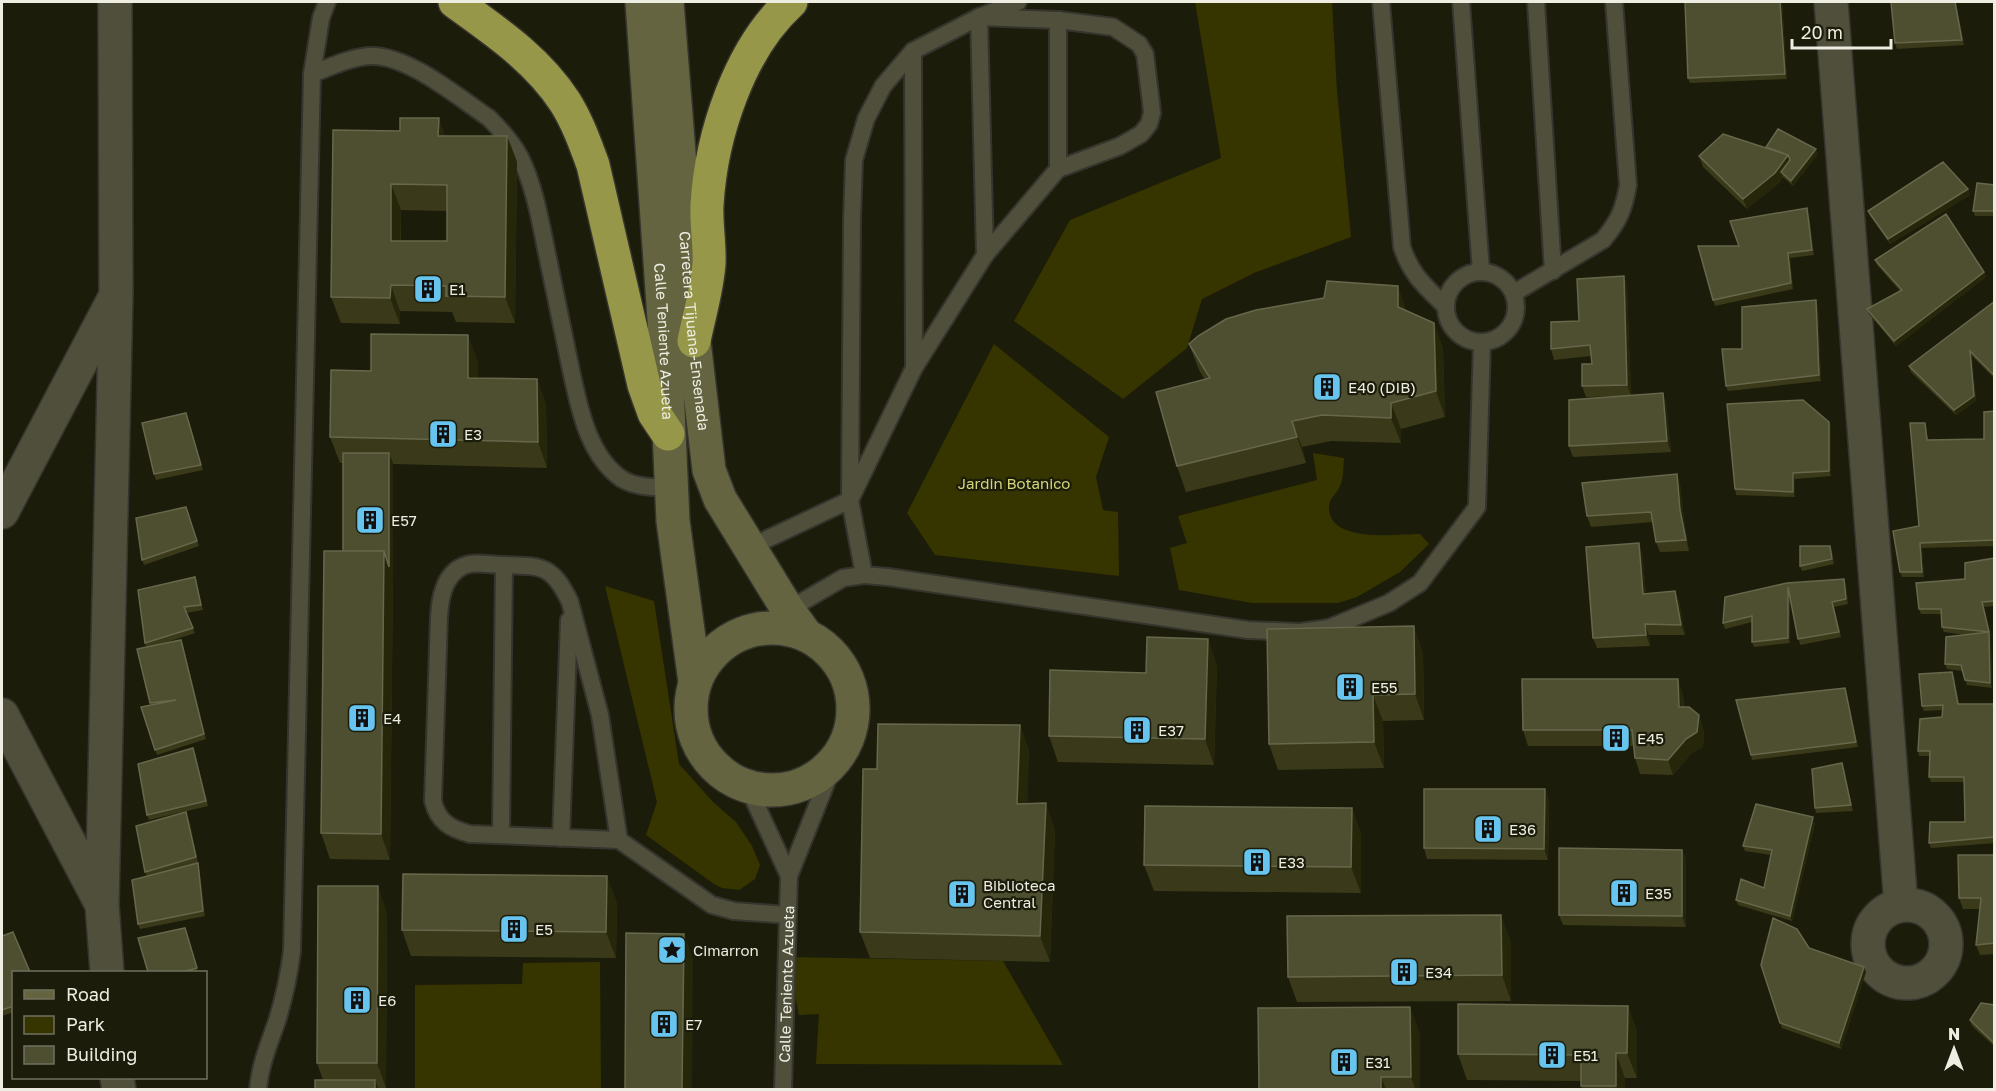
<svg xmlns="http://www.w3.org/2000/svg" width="1996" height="1091" font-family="'Golos Text',sans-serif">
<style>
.green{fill:#363500}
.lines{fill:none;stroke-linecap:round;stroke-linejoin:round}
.lane-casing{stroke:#35342d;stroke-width:20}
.street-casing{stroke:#35342d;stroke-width:36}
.secondary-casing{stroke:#35342d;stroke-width:36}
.highway-casing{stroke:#35342d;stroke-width:36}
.lane{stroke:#4f4f3c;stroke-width:16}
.street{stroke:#4f4f3c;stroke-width:33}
.secondary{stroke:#646540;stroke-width:33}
.highway{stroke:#969748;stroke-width:33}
.wall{fill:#3a3a1a;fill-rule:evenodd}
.shaded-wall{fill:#26260b}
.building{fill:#4e4e30;stroke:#67674c;stroke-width:1.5;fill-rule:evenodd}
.labels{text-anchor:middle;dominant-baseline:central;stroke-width:4.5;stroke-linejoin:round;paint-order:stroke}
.poi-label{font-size:15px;fill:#edede2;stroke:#1c1c0a;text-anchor:start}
.street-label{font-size:15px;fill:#edede2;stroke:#1c1c0a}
.park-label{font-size:15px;fill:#d4d579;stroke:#1c1c0a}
</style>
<rect width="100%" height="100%" fill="#1c1c0a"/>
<path class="green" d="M1195 2H1332L1337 91 1351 237 1254 273 1202 299 1187 348 1123 399 1014 321 1070 220 1221 158Z
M994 344 1109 437 1096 477 1103 510 1118 512 1119 576 935 555 907 513Z
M1313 453 1344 458C1343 467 1344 478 1340 486 1337 494 1330 497 1329 506 1327 544 1396 534 1420 534L1429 544 1400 572 1357 597 1338 603H1252L1179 590 1170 548 1187 543 1178 516 1317 480Z
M605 586 654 601 679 764 713 802 736 822 752 846 760 865 755 879 739 890 722 888 714 884 646 835 657 802Z
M787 957 1003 961 1063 1065 816 1064 819 1014 799 1015Z
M600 962 601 1089H415V985L522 984 523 963Z"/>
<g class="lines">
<g class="lane-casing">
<g id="lane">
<path d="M1381 2 1402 247C1411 275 1426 287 1446 307"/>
<path d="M1461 2 1481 271"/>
<path d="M1536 2 1553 271"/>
<path d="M1058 20V169"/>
<path d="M913 51 914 368"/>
<path d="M312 74C330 67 351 57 370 56 407 54 459 98 489 118 501 130 512 142 520 157 534 185 540 219 546 249 554 289 563 330 571 370 579 407 588 456 622 479 637 488 655 487 671 488"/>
<path d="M985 255 979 17 1018 2"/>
<circle cx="1481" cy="307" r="35"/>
<path d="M1514 293 1603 240C1619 221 1624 209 1628 185L1614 2"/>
<path d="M748 548 850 500 914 368 985 255 1058 169 1120 146 1141 134 1149 124 1152 113 1151 103 1145 54 1139 44 1113 27 1058 20 979 17 913 51 883 86 866 119 854 160 852 220 850 500 864 575 888 577 1248 630 1300 632 1329 628 1389 603 1420 583 1477 507 1482 342"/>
<path d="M788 610 843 578 864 575"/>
<path d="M748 787 789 876"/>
<path d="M501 835 504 565"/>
<path d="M561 838 569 620"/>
<path d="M619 840 600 715 570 602C552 564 541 566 503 565 493 565 479 562 470 564 445 569 440 596 439 617L433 801C438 822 451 829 470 834L619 840 712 905 734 911 788 915"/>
<path d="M258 1090C260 1065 269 1044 277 1021 284 998 289 975 292 951L312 74 321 18 327 2"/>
<path id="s1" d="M783 1090 789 876 835 761"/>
</g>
</g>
<g class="street-casing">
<path id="street" d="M1831 2 1901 905
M2 512 113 301
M2 715 101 903
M1868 944a39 39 0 1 1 78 0a39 39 0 1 1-78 0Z
M107 972 102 905 116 295 115 2
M117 1078 119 1090"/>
</g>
<g class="secondary-casing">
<g id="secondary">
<path id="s2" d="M642 2 664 319 673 521 695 682"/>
<path id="s3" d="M667 2 694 341 709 470 720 499 788 610 806 635"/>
<circle cx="772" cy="709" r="81"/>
</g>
</g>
<g class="highway-casing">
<path id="highway" d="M455 2C495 31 537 59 565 102 577 121 585 143 593 165L644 385 654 413 668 434
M694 341C699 316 707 290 709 264 710 245 706 224 707 205 711 136 739 49 791 2"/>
</g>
<use href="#lane" class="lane"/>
<use href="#street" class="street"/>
<use href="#secondary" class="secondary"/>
<use href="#highway" class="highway"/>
</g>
<path class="wall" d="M1782 2 1787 79 1690 83 1688 78Z
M1956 2 1964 45 1897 49 1895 43Z
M333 130 445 136H507L517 162 515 323 456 322 452 312 400 311V324L341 323 331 297ZM401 210 447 211V241H401Z
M1766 147 1818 154 1793 186 1783 177 1779 183 1747 209 1703 167 1699 156Z
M1995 185V216H1975L1973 211Z
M1968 189 1970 195 1890 244 1870 216 1868 211Z
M1809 214 1814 255 1790 258 1793 289 1715 306 1713 300 1739 246Z
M1875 260 1984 272 1986 277 1896 346 1869 314 1867 309 1900 291 1877 265Z
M1624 276 1627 287 1631 395 1663 393 1666 403 1671 452 1573 457 1569 446 1629 396 1586 397 1582 386 1592 364 1591 356 1554 360 1551 349Z
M1995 301V379L1972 356 1976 401 1956 415 1911 372 1909 366Z
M1818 306 1821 381 1728 391 1726 386 1742 349Z
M1407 311 1434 323 1443 349 1445 417 1401 429V443L1331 441 1307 446 1302 447 1306 463 1186 492 1177 466 1205 380 1199 370 1189 344Z
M478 361 477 378 537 379 546 405 547 468 393 464V577L390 860 330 859 321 833 343 551V463H340L330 437 371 371Z
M1995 411V546L1922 548 1924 577H1902L1900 572 1919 526 1925 423 1928 440 1984 439Z
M186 413 203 470 156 480 154 474Z
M1829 422 1831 427V476L1795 479V497L1736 495 1735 489Z
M1680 484 1684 520 1689 551 1660 552 1656 542 1653 522 1591 527 1587 516Z
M186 507 199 546 144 565 142 560Z
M1832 551 1834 564 1802 571 1800 566Z
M1642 553 1646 594 1679 601 1685 635H1649L1650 646 1597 648 1593 638Z
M1995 558V606L1984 607 1991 637 1992 688 1967 685 1962 671 1947 669 1945 664 1966 635 1944 632 1942 627 1941 614H1921L1919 609Z
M195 577 203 610 186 613 195 633 158 645H183L206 739 157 755 141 707 150 705 137 649 146 647 145 643Z
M1846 584 1848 604 1834 607 1841 637 1800 645 1790 596V643L1754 647 1752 642V622L1725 629 1723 623 1725 597Z
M1423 652 1424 720 1383 721 1384 768 1278 770 1269 744Z
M1217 665 1214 765 1058 762 1049 736Z
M1952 672 1954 678 1959 704H1995V843L1931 848 1929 843 1965 822 1964 782H1931L1929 777 1930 756H1919L1918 751 1942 717 1943 710 1924 711 1922 706Z
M1845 688 1858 747 1752 760 1751 755Z
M1683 694 1684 707 1704 730 1703 747 1691 754 1673 775 1640 774 1635 758 1634 746H1528L1523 730Z
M1020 725 1029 751 1027 804 1055 829 1050 962 870 958 860 932 877 769Z
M195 753 208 806 149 820 147 815Z
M1842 763 1853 811 1816 813 1815 808Z
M1549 800 1548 860 1427 859 1424 848Z
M1352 808 1361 834V893L1154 891 1144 865Z
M190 823 199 868 205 916 140 929 138 924 147 876 145 872Z
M1815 823 1792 921 1738 905 1736 900 1764 888 1771 855 1745 851 1743 846Z
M1682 850 1686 860V927L1563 925 1559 915Z
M1995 855V954L1980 955 1976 945 1980 909H1963L1959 898Z
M617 902 616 958 411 956 402 930Z
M387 912 386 1088H379V1089L323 1080 317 1063Z
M187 933 198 972H148Z
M2 936 14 972V1012L2 1016Z
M1511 941V1001L1297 1002 1288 977Z
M1761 965 1866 972 1841 1049 1782 1028Z
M1995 1005V1047L1972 1026 1970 1020Z
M1628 1006 1637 1032V1078H1625V1089H1582L1581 1081 1467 1080 1458 1054Z
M1420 1033V1089H1259Z"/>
<path class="shaded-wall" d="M1780 2H1782L1787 79 1785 74Z
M1955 2H1956L1964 45 1962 40Z
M439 118 448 144 438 136Z
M507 136 517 162 515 323 505 297Z
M1816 149 1818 154 1793 186 1791 181Z
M1788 155 1792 165 1781 172 1783 177 1779 183 1747 209 1743 199Z
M391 184 401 210 400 266 391 241Z
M1968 189 1970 195 1890 244 1888 239Z
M1807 208 1809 214 1814 255 1812 250Z
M1788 253 1790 258 1793 289 1791 283Z
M1984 272 1986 277 1896 346 1894 341Z
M1624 276 1627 287 1631 395 1627 385Z
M391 285 400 311V324L390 298Z
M1398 286 1407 312 1398 307Z
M1816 300 1818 306 1821 381 1819 375Z
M1434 323 1443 349 1445 417 1436 391Z
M468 335 478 361 477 404 468 378Z
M1970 351 1972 356 1976 401 1956 415 1954 410Z
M537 379 546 405 547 468 538 442Z
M1663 393 1666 403 1671 452 1667 441Z
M1391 403 1401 429V443L1391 418Z
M1292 421 1302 447 1306 463 1297 437Z
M1829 422 1831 427V476L1829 471Z
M389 453 393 463V577L390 860 381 834 384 551Z
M1793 473 1795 479V497L1793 492Z
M1677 474 1680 484 1684 520 1689 551 1686 540 1680 510Z
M1639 543 1642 553 1647 604 1643 594Z
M1920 543 1922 548 1924 577 1922 572Z
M1830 546 1832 551 1834 564 1832 559Z
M1844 579 1846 584 1848 604 1846 599Z
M1788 587 1789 592 1790 643 1788 638Z
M1675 591 1679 601 1685 635 1681 625Z
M1982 602 1991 637 1992 688 1990 683Z
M1645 624 1649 635 1650 646 1646 635Z
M1414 626 1423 652 1424 720 1415 694Z
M1208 639 1217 665 1214 765 1205 739Z
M181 640 183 645 206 739 204 734Z
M1952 672 1954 678 1960 710 1958 704Z
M1678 679 1683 694 1684 722 1679 707Z
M1845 688 1847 694 1858 747 1856 742Z
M1373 695 1383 721 1384 768 1374 742Z
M1699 715 1704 730 1703 747 1691 754 1673 775 1668 760Z
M1020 725 1029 751 1027 830 1017 804Z
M1842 763 1844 769 1853 811 1851 805Z
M1545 789 1549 800 1548 860 1544 849Z
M1046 803 1055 829 1050 962 1040 936Z
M1352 808 1361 834V893L1351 867Z
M186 812 190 823 199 868 205 916 203 911 198 863Z
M1813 817 1815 823 1792 921 1790 916Z
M1682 850 1686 860V927L1682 916Z
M607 876 617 902 616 958 606 932Z
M378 886 387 912 386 1088 377 1063Z
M1501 915 1511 941V1001L1502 975Z
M684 934 693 959 692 1089H682Z
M1864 967 1866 972 1841 1049 1839 1043Z
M1628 1006 1637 1032V1078L1627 1053Z
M1410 1007 1420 1033V1089H1415L1411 1077Z
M1616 1053 1625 1078V1089H1617L1616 1086Z
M1381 1077 1386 1089H1381Z
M375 1080 379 1089H375Z"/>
<path class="building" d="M1685 2H1780L1785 74 1688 78Z
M1891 2H1955L1962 40 1895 43Z
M400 118H439L438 136H507L505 297 446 296V286L391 285 390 298 331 297 333 130 400 131ZM391 184 447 185V241H391Z
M1778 129 1816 149 1791 181 1781 172 1790 160 1788 155 1766 147Z
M1723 134 1788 155 1775 173 1743 199 1699 156Z
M1943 162 1968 189 1888 239 1868 211Z
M1977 183 1995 185V211H1973Z
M1807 208 1812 250 1788 253 1791 283 1713 300 1698 246H1739L1730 221Z
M1946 214 1984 272 1894 341 1867 309 1902 290 1875 260Z
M1624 276 1627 385 1582 386V364H1592L1590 345 1551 349V322L1579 321 1577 279Z
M1327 281 1398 286V307L1434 323 1436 391 1391 403V418L1322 415 1298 420 1292 421 1297 437 1177 466 1156 392 1210 378 1189 344 1198 336 1226 319 1256 310 1324 298Z
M1816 300 1819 375 1726 386 1722 349H1742V307Z
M1995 301V373L1993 374 1970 351 1974 396 1954 410 1909 366Z
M371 334 468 335V378L537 379 538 442 330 437 331 370 371 371Z
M1663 393 1667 441 1569 446V400Z
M1803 400 1829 422V471L1793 473V492L1735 489 1727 404Z
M1995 411V540L1920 543 1922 572H1900L1893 531 1919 526 1910 423H1925L1927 440 1984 439V412Z
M186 413 201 465 154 474 142 423Z
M343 453H389V567L384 551H343Z
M1677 474 1680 510 1686 540 1656 542 1651 512 1587 516 1582 483Z
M186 507 197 541 142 560 136 518Z
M1639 543 1643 594 1675 591 1681 625 1645 624 1646 635 1593 638 1586 547Z
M1800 546H1830L1832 559 1800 566Z
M324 551H384L381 834 321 833Z
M1995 558V601L1982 602 1989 632 1942 627 1941 609H1919L1916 583 1965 579V563Z
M195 577 201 605 184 607 193 628 145 643 138 590Z
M1844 579 1846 599 1832 602 1839 632 1798 639 1788 587V638L1752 642V616L1723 623 1725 597 1787 583Z
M1414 626 1415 694 1373 695 1374 742 1269 744 1267 629Z
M1989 632 1990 683 1965 680 1961 665 1945 664 1946 637Z
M1147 637 1208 639 1205 739 1049 736 1050 670 1146 673Z
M181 640 204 734 155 750 141 707 176 700 150 703 137 649Z
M1952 672 1958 704H1995V837L1929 843 1930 822H1965L1964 777H1929L1930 751H1918L1920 719 1942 717 1943 705 1922 706 1919 674Z
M1522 679H1678L1679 707H1689L1699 715 1697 732 1686 739 1668 760 1635 758 1632 730H1523Z
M1845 688 1856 742 1751 755 1736 700Z
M878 724 1020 725 1017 804 1046 803 1040 936 860 932 863 769H877Z
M193 748 206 801 147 815 138 764Z
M1842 763 1851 805 1815 808 1812 769Z
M1424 789H1545L1544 849 1424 848Z
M1756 804 1813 817 1790 916 1736 900 1741 879 1764 888 1772 850 1743 846Z
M1145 806 1352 808 1351 867 1144 865Z
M186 812 196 857 145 872 136 826Z
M1559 848 1682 850V916L1559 915Z
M1958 855H1995V943L1976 945 1981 898H1959Z
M198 863 203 911 138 924 132 880Z
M403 874 607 876 606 932 402 930Z
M318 886H378L377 1063H317Z
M1501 915 1502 975 1288 977 1287 916Z
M1773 918 1797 929 1809 948 1864 967 1839 1043 1780 1023 1761 965Z
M185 928 197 968 186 971 187 972H148L138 938Z
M13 932 30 972H14V1006L2 1010V936Z
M626 933 684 934 682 1089H625Z
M1981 1003 1995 1005V1044L1970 1020Z
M1458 1004 1628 1006 1627 1053H1616V1086H1581V1055L1458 1054Z
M1410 1007 1411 1077H1381V1089H1259L1258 1008Z
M315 1080H375V1089H315Z"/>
<defs>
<g id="building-square" transform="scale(1.5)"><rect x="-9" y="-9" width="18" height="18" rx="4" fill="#67c4ef" stroke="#1c1c0a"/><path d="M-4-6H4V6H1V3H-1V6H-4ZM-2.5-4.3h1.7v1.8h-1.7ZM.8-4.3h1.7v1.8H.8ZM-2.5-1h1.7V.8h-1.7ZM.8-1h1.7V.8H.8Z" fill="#111"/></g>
<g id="sight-square" transform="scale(1.5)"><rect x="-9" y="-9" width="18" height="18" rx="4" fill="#67c4ef" stroke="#1c1c0a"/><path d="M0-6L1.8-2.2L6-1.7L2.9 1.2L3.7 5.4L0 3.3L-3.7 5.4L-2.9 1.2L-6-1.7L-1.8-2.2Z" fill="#111"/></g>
</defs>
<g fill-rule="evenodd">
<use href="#building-square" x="428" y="289"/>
<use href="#building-square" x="1327" y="387"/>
<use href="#building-square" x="443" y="434"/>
<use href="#building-square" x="370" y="520"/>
<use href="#building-square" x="1350" y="687"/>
<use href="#building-square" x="362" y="718"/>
<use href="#building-square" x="1137" y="730"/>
<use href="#building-square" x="1616" y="738"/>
<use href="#building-square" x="1488" y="829"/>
<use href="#building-square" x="1257" y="862"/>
<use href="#building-square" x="1624" y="893"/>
<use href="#building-square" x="962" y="894"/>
<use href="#building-square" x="514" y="929"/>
<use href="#sight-square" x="672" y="950"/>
<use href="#building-square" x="1404" y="972"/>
<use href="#building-square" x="357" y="1000"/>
<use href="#building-square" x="664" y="1024"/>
<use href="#building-square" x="1552" y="1055"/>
<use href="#building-square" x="1344" y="1062"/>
</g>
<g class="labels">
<g class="poi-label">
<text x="449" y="289">E1</text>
<text x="1348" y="387">E40 (DIB)</text>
<text x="464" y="434">E3</text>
<text x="391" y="520">E57</text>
<text x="1371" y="687">E55</text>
<text x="383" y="718">E4</text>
<text x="1158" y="730">E37</text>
<text x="1637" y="738">E45</text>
<text x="1509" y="829">E36</text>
<text x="1278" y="862">E33</text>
<text x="983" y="885">Biblioteca<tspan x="983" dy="17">Central</tspan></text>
<text x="1645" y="893">E35</text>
<text x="535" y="929">E5</text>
<text x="693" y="950">Cimarron</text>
<text x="1425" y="972">E34</text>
<text x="378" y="1000">E6</text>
<text x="685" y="1024">E7</text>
<text x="1573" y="1055">E51</text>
<text x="1365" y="1062">E31</text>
</g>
<g class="street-label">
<text stroke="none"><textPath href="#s3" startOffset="330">Carretera Tijuana-Ensenada</textPath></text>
<text stroke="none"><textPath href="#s2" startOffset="340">Calle Teniente Azueta</textPath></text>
<text stroke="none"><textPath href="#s1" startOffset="106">Calle Teniente Azueta</textPath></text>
</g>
<g class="park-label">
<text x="1014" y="483">Jardin Botanico</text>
</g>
</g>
<rect width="1996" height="1091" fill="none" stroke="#edede2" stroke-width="6"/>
<rect x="12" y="971" width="195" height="108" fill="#1c1c0a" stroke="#707060" stroke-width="1.5"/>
<rect x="24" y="990" width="30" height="9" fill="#646540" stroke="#707060" stroke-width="1.5"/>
<text x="66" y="1001" font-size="18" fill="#edede2">Road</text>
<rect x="24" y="1016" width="30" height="18" fill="#363500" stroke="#707060" stroke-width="1.5"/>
<text x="66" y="1031" font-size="18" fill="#edede2">Park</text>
<rect x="24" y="1046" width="30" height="18" fill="#4e4e30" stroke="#707060" stroke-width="1.5"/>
<text x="66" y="1061" font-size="18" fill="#edede2">Building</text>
<g transform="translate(1954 1049)" stroke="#1c1c0a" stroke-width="4.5" paint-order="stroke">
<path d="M0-4.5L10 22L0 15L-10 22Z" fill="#edede2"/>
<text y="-9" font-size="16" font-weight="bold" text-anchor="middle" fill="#edede2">N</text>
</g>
<path d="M1792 39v9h99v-9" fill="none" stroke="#edede2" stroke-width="3"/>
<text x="1801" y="39" font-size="18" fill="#edede2" stroke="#1c1c0a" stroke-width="4.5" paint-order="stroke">20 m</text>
</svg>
